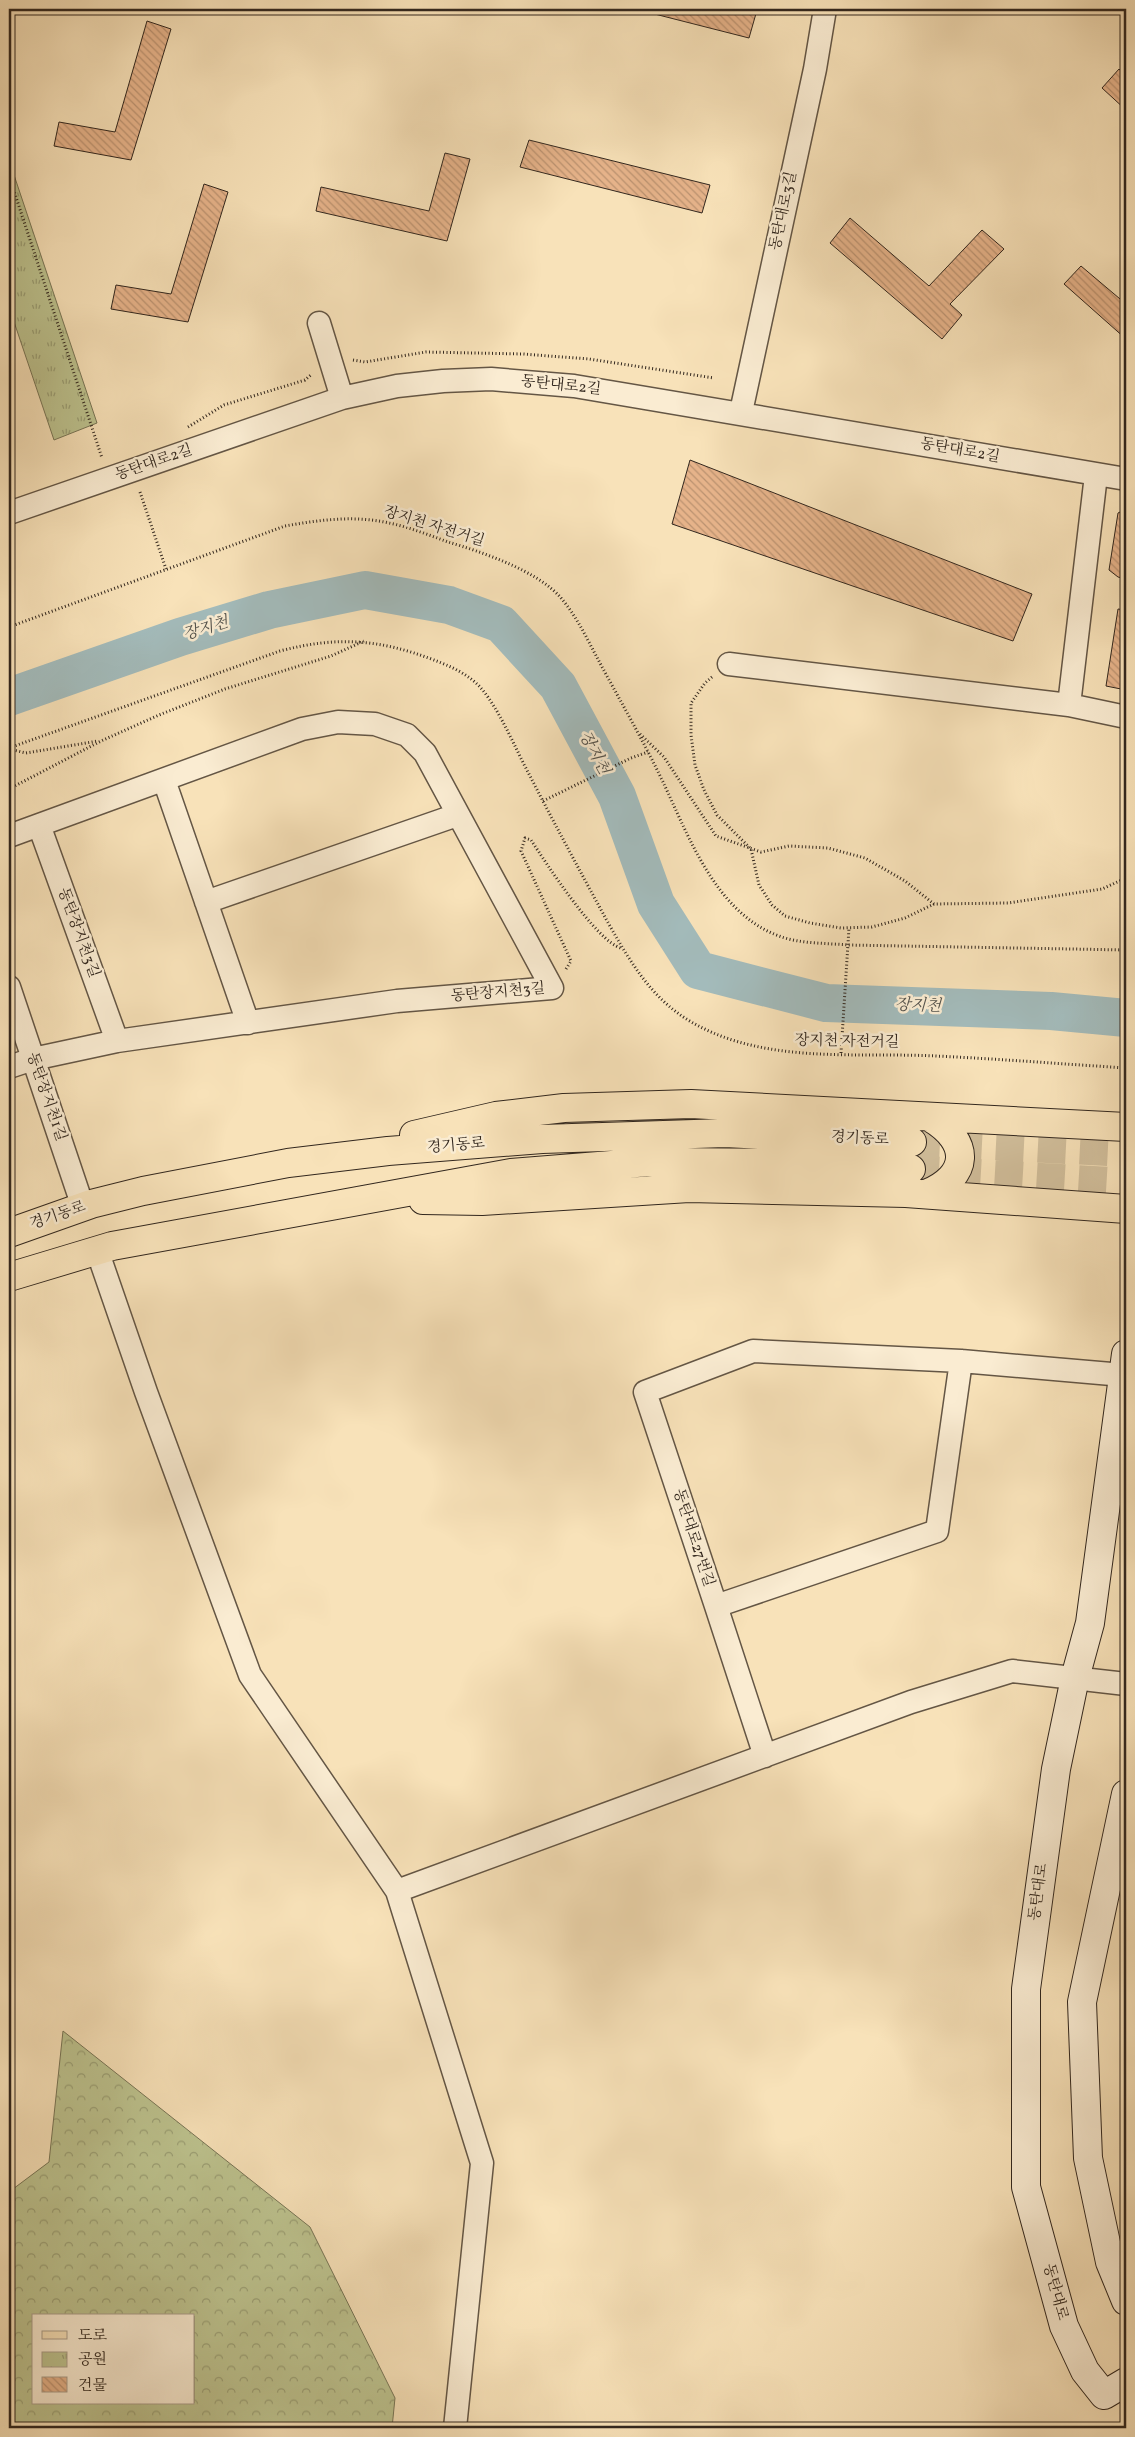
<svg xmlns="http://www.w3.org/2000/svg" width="1135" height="2437" font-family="Vollkorn,'Noto Serif KR',serif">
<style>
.forest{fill:url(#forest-crowns);stroke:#787556;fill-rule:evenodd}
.park{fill:url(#park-tufts);stroke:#787556}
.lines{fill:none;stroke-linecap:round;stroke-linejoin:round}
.river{stroke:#a3bbbb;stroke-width:38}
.building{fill:url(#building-back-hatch);stroke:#32271e}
.primary-tunnel{stroke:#d0bd9a;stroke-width:28;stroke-dasharray:28 14;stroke-linecap:butt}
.minor-casing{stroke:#645645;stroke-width:25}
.secondary-casing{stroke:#32271e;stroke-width:30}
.primary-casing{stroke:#32271e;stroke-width:30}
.path{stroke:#32271e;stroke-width:3;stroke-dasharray:1 2.5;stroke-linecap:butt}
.minor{stroke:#faecd2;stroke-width:22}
.secondary{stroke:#faecd2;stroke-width:28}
.primary{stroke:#f8e2b9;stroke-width:28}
.labels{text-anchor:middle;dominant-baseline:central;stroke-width:5;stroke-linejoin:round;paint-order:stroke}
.street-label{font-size:15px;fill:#32271e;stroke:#faecd2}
.water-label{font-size:16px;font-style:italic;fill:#54534d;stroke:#faecd2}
</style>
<defs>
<pattern id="forest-crowns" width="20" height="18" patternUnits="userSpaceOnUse" patternTransform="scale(1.25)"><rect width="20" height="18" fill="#bdc38f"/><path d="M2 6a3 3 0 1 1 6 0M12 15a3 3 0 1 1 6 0" fill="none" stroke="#9a9e74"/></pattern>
<pattern id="park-tufts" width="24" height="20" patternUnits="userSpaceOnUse" patternTransform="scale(1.25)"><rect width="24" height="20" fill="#bdc38f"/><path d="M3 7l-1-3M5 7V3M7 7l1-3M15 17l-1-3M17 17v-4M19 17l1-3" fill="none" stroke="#9a9e74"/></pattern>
<pattern id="building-back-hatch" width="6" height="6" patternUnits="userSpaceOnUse" patternTransform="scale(1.25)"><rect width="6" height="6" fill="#e6b38a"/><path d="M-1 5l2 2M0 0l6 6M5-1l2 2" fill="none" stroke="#bb9270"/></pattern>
</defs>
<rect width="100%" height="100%" fill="#f8e2b9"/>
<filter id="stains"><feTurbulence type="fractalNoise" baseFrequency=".004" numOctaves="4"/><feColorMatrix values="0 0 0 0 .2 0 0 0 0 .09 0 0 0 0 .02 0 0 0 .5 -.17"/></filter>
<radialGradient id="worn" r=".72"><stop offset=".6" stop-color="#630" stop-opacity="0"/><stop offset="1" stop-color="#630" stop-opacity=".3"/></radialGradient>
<path class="forest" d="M63 2031 310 2227 395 2398 392 2428H9V2192L49 2162ZM34 2316H194V2403H34Z"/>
<path class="park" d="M9 160 97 423 54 440 9 307Z"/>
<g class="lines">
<path class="river" d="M9 697 180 637 269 610 365 590 449 605 501 624 558 686 617 796 656 904 698 970 826 1003 1051 1011 1126 1018"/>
</g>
<path class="building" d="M635 9H753L757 10 749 38Z
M147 21 171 29 131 160 54 146 59 122 115 132Z
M1119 69 1126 76V110L1102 88Z
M529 140 710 185 702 213 520 167Z
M445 153 470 159 447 241 316 211 321 187 429 211Z
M204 184 228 192 188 322 111 309 116 285 171 294Z
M850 218 929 286 982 230 1004 249 950 304 962 315 942 339 830 243Z
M1081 266 1126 304V339L1064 284Z
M690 460 1032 594 1013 641 672 524Z
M1126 509V579L1118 577 1109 570 1118 513Z
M1118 609 1126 610V690L1106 686Z"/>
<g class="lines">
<path class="primary-tunnel" d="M912 1142 1126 1153
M911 1169 1126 1182"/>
<g class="minor-casing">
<path id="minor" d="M319 323 342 398
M741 412 815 69 825 9
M9 513 342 398 397 386 443 381 491 379 574 386 1126 479
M729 664 1069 705 1126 717
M1069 705 1096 475
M164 780 248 1023
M39 825 117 1041
M9 836 302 729 338 722 375 724 407 735 425 753 552 988 397 1001 117 1041 33 1059 9 1067
M206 902 457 815
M9 987 83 1207
M97 1250 146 1392 250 1675 397 1891 911 1702 1012 1671 1126 1684
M961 1361 937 1531 716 1606 645 1392 753 1351 961 1361 1123 1375
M716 1606 765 1756
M397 1891 482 2163 455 2428"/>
</g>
<g class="secondary-casing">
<path id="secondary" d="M1126 1354 1090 1623 1075 1678 1056 1769 1026 1989V2187L1064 2326 1085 2371 1104 2395 1126 2382
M1126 1794 1082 2002 1088 2158 1110 2262 1126 2301"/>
</g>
<g class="primary-casing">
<path id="primary" d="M414 1135 496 1116 564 1108 691 1104 1126 1127
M926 1194C970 1176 971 1142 931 1118
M423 1200 482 1201 689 1188 906 1193 1126 1209
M9 1233 91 1204 143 1191 288 1163 388 1151 542 1139 725 1133 912 1142
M9 1277 112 1246 511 1173 649 1162 796 1163 911 1169"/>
</g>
<path class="path" d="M9 176 102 458
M353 360 365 362 426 352 523 354 589 359 714 378
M188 427 224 405 305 380 312 374
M140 492 166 569
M9 627 285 526C319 520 354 515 389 523 409 527 429 535 448 542 482 552 538 571 561 598 578 618 589 643 601 665 622 704 644 742 663 782 689 837 716 913 779 936 800 944 826 943 848 945L1126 950
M712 677 705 683 691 703V735L695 765 704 790 717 815 751 849 759 885 772 905 785 916 810 923 841 928 872 927 905 918 934 904
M640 734 664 757 716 836 761 852 789 846 828 848 865 858 905 881 934 904 1008 903 1102 889 1126 878
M9 748 280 651C337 636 379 639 434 660 450 666 468 674 480 687 499 708 515 748 529 774 554 823 580 871 606 919 628 958 649 996 688 1020 762 1065 854 1052 936 1056 1000 1059 1063 1064 1126 1068
M9 749 26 753 98 741
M9 789 101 741 159 715 225 689 331 656 364 641
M543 801 631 758 648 752
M566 969 571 961 521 851 525 838 531 840C546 863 597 942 621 948
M841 1053 849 928
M1126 1069 1122 1093H1126"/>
<use href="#minor" class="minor"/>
<use href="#secondary" class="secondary"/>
<use href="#primary" class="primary"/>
</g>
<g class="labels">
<g class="street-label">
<text transform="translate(784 211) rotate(-78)">동탄대로3길</text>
<text transform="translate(561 386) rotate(6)">동탄대로2길</text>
<text transform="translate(960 451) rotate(10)">동탄대로2길</text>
<text transform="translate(154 463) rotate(-19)">동탄대로2길</text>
<text transform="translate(434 527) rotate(17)">장지천 자전거길</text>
<text transform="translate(78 933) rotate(70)">동탄장지천3길</text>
<text transform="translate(498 993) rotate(-5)">동탄장지천3길</text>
<text transform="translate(847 1042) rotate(1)">장지천 자전거길</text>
<text transform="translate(46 1097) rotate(71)">동탄장지천1길</text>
<text transform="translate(860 1139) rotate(3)">경기동로</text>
<text transform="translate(456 1146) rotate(-5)">경기동로</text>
<text transform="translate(58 1216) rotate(-19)">경기동로</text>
<text transform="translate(693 1538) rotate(72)">동탄대로27번길</text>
<text transform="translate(1039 1892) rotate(-82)">동탄대로</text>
<text transform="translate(1055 2292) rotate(75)">동탄대로</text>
</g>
<g class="water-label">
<text transform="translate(206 629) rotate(-17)">장지천</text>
<text transform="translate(594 753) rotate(62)">장지천</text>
<text transform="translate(918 1006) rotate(2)">장지천</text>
</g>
</g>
<rect width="1135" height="2437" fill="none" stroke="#f8e2b9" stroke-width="30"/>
<rect x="10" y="10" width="1115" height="2417" fill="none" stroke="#32271e" stroke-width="2.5"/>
<rect x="15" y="15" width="1105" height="2407" fill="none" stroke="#32271e"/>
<rect x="32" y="2314" width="162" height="90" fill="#faecd2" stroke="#aa9d8a"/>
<rect x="42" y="2331" width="25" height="8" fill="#f8e2b9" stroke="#aa9d8a"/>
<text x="78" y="2340" font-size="15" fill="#32271e">도로</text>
<rect x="42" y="2352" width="25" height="15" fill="url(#park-tufts)" stroke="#aa9d8a"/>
<text x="78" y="2364" font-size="15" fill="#32271e">공원</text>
<rect x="42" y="2377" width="25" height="15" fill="url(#building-back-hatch)" stroke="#aa9d8a"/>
<text x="78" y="2390" font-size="15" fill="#32271e">건물</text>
<rect width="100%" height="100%" filter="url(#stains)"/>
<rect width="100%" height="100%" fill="url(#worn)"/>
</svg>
